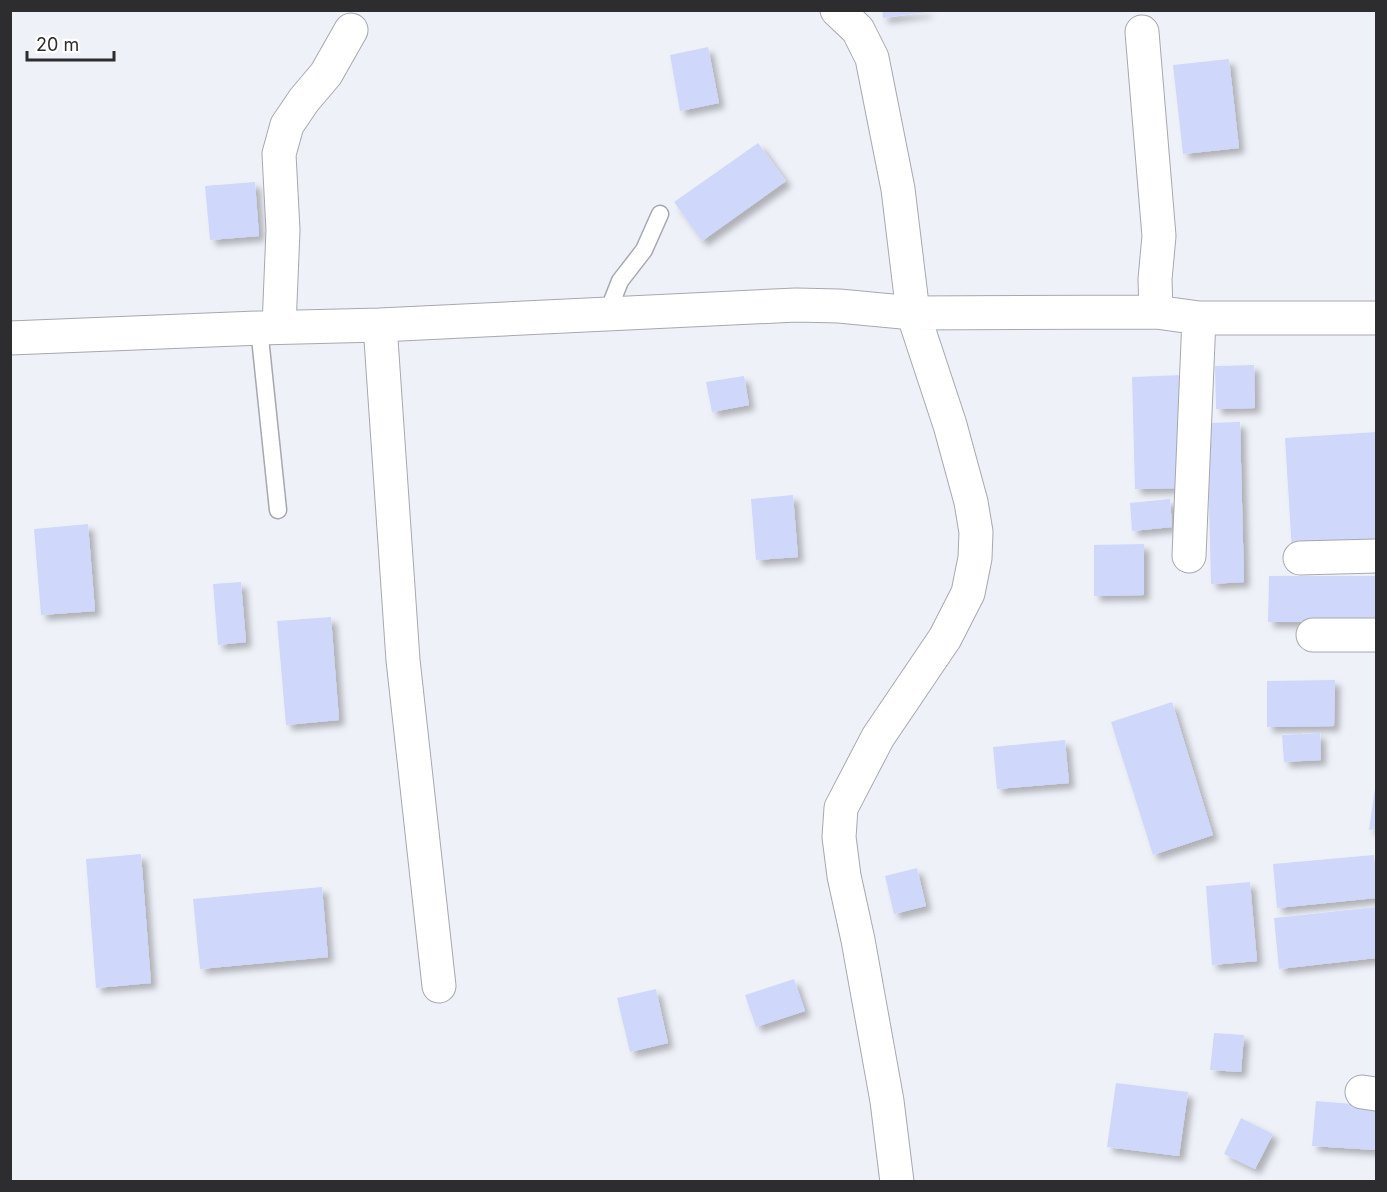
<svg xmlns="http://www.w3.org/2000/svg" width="1387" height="1192" font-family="Inter,sans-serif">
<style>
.building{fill:#cfd8fb;filter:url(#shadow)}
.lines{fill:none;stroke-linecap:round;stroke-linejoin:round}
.service-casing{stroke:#a6a8af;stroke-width:19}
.minor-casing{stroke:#a6a8af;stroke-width:35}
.service{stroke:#fff;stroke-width:16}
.minor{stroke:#fff;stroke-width:33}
</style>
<defs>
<filter id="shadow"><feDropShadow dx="5.5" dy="5.5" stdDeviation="3" flood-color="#0004"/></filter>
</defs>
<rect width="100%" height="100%" fill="#eff1f9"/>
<path class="building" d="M882 10H927V12L883 18Z
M708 47 719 103 680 111 670 55Z
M1229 59 1239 148 1183 154 1173 65Z
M758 143 786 181 702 241 674 202Z
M255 182 259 236 210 240 205 186Z
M1254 365 1255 408 1216 409 1215 366Z
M1183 375 1185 488 1135 489 1132 377Z
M744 376 749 405 712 412 706 382Z
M1240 422 1244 582 1211 584 1207 423Z
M1376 432V547L1292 552 1285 438Z
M793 495 798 557 756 560 751 499Z
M1170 499 1172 527 1132 531 1130 503Z
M88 524 95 611 41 615 34 529Z
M1144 544V595L1094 596V545Z
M1269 576H1376V622H1268Z
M241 582 246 642 218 645 213 584Z
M331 617 339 720 286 725 277 621Z
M1335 680 1334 726 1267 727V681Z
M1172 702 1213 835 1153 855 1111 722Z
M1320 733 1321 760 1284 762 1282 735Z
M1065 740 1069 783 997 789 993 747Z
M1375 788 1376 829 1369 830Z
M141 854 151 983 96 988 86 859Z
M1374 855 1376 898 1277 908 1273 864Z
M917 868 926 906 894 914 885 876Z
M1250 882 1257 961 1212 965 1206 886Z
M322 887 328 957 200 969 193 899Z
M1376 907V958L1279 969 1274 918Z
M794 979 805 1011 756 1027 745 995Z
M656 989 668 1043 630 1052 617 998Z
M1214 1033 1244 1035 1241 1072 1210 1070Z
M1116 1083 1188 1092 1179 1156 1107 1147Z
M1316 1101 1376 1106V1150L1312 1146Z
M1241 1118 1273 1134 1255 1169 1224 1154Z"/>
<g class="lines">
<g class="service-casing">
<path id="service" d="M607 314 620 281 644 250 660 214
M259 328 278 510"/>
</g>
<g class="minor-casing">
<path id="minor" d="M837 10 858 30 872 58 898 189 913 313 950 425 971 502 976 532 975 558 968 593 945 638 878 737 841 808 839 837 844 876 858 940 887 1101 897 1182
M1142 32 1159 236 1155 279 1156 312
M380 325 403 660 439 986
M279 327 283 230 279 154 287 125 304 100 326 74 351 30
M10 338 259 328 380 325 796 305 839 306 913 313 1156 312 1199 318H1376
M1189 556 1199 318
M1300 558 1376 556
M1313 635H1376
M1362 1092 1376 1094"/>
</g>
<use href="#service" class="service"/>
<use href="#minor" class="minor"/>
</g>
<rect width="1387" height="1192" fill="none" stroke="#2d2d30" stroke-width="24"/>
<path d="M27 51v9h87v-9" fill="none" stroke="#2d2d30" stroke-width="3"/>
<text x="36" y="51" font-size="18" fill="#2d2d30" stroke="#ffffff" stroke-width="4.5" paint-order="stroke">20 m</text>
</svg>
